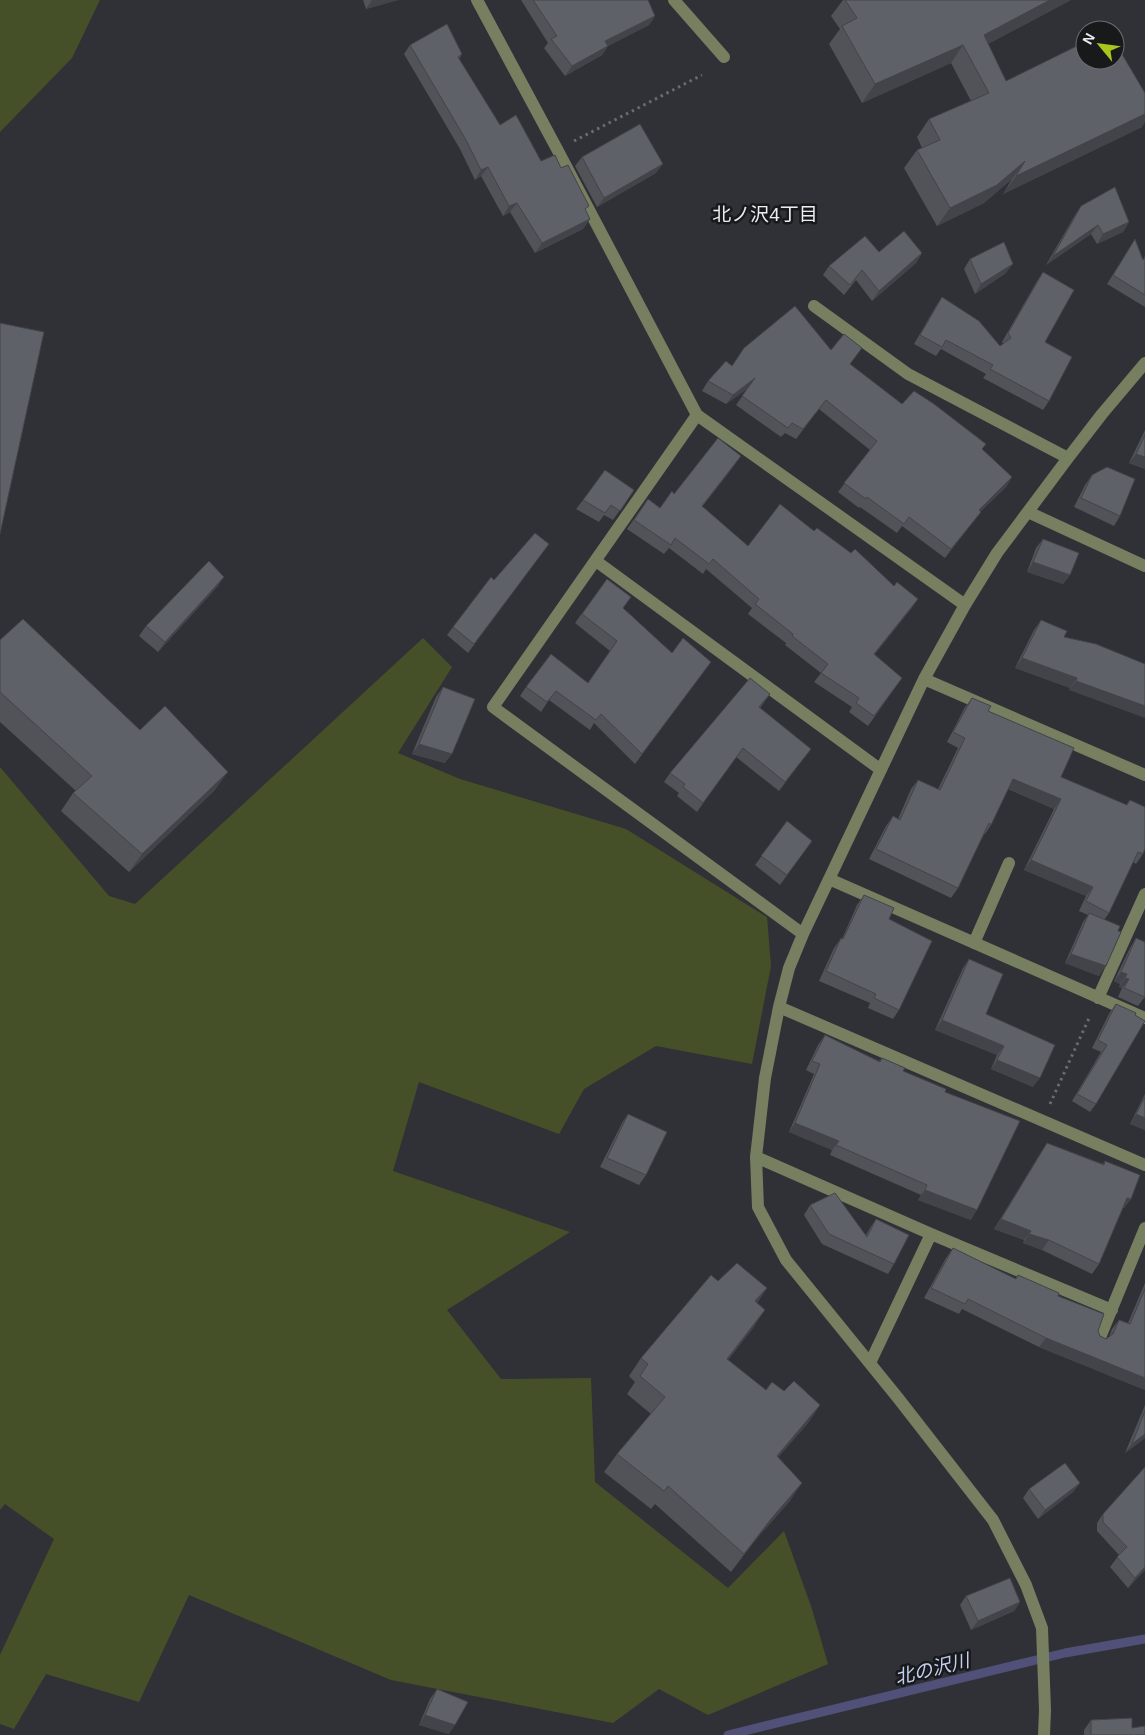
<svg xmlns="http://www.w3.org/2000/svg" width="1145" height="1735" font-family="Helvetica,'Noto Sans JP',sans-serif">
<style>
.green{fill:#465028}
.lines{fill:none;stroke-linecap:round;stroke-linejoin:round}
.stream{stroke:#505079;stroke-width:9}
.path{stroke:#696b70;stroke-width:3;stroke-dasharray:2.5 4;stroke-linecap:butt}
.minor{stroke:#767f60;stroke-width:12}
.wall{fill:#525359}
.shaded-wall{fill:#424449}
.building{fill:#5f6168;stroke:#424449}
.labels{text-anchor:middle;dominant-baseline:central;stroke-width:5;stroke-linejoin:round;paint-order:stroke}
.neighbourhood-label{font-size:19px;fill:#ebecf1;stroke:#18191b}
.water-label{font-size:19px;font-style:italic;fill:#c4cef3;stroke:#18191b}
</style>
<rect width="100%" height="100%" fill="#2f3137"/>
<path class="green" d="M0 0H100L72 58 0 132Z
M423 638 452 667 398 753 460 779 626 829 767 917 771 966 752 1064 656 1046 584 1089 559 1134 419 1082 393 1171 570 1232 447 1310 501 1379 591 1378 595 1482 728 1588 784 1531 812 1609 828 1664 708 1715 659 1689 613 1723 391 1680 189 1595 139 1702 46 1674 14 1729 0 1724V1655L54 1539 5 1504 0 1510V767L109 896 135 904Z"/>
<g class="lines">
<path class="stream" d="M728 1735 1065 1653 1145 1639"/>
<path class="path" d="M574 141 702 75
M1050 1104 1090 1016"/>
<path class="minor" d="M477 0 557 149 697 415 965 605
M674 0 724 57
M814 306 908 374 1068 458
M697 415 493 707 803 934
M1028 512 1145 566
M596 561 881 770
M924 679 1145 775
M829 879 1145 1018
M974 943 1009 863
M1098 998 1145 894
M779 1007 1145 1165
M756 1157 931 1234 1112 1310
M1099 1340 1145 1228
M870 1363 931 1234
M1044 1735 1045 1710 1042 1628 1026 1585 993 1520 898 1398 786 1260 758 1207 756 1157 765 1078 779 1007 789 968 803 934 924 679 965 605 997 553 1068 458 1102 414 1145 363"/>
</g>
<path class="wall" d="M363 0H398L366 9Z
M521 0H648L655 16 649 25 608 46 602 55 565 76 544 48 548 43Z
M843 0H1071L988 44 1006 81 1142 127 1003 194 1012 179 984 203 937 226 904 168 917 150 922 148 917 137 929 119 971 101 951 63 862 103 829 44 840 29 831 16Z
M410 45 462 54 459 59 500 125 541 161 561 168 590 219 583 229 535 253 510 212 503 216 481 176 475 180 460 149 404 54Z
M582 157 656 173 597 207 575 166Z
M1081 206 1129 222 1123 232 1097 244 1091 234 1046 265 1075 215Z
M1135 239 1143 260 1145 256V307L1107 284Z
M879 252 922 253 916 263 872 301 856 280 844 295 823 275 829 266Z
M970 259 1006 273 975 294 964 269Z
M1043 272 1045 342 1049 401 1043 410 983 378 986 374 941 349 936 356 914 344 936 306 942 297 1000 346 1003 344 1002 342 1037 281Z
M831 350 850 364 902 404 986 444 982 449 1012 477 1006 487 980 512 974 521 945 558 902 526 897 533 860 507 859 508 838 492 870 450 819 409 796 439 785 433 781 437 736 405 748 388 726 404 702 391 708 381 732 366Z
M1145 430V469L1129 463Z
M734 466 702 507 748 546 814 531 894 586 918 599 911 609 874 655 902 678 868 726 849 712 852 707 814 682 821 673 785 645 786 643 748 614 752 608 706 569 703 574 669 548 664 554 627 529 648 499 660 508 674 494Z
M1092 475 1120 516 1114 526 1074 507 1085 485Z
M634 490 613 520 604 515 599 522 576 509 583 500Z
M1043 539 1070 575 1063 584 1027 572 1036 548Z
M549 544 468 653 447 635 453 627 494 580Z
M607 579 623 608 672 653 704 671 635 764 594 723 590 730 549 700 541 712 520 696 526 687 588 683 610 651 575 623Z
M218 586 158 652 139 636 146 626Z
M1041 620 1064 637 1145 664 1069 690 1070 688 1015 668 1034 630Z
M0 640 215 790 129 872 61 811 73 793 76 791 0 722Z
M443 687 445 763 412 754 436 697Z
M770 694 760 708 811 749 779 791 736 757 697 812 677 796 679 793 664 782 670 773Z
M972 698 988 711 1061 777 1126 805 1130 800 1143 854 1136 864 1133 862 1109 913 1104 920 1099 976 1065 963 1083 922 1088 915 1079 911 1086 896 1024 870 1054 809 1008 789 991 825 985 834H984L958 888 951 898 869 859 886 826 893 816 898 819 911 789 918 780 938 789 958 748 947 742 965 707Z
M787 821 812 841 780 885 755 865Z
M864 895 889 919 899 1010 893 1019 868 1008 870 1003 819 981 834 948 841 938 842 939 857 905Z
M1136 938 1145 998H1144L1138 1006 1118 997 1122 988 1119 987 1120 984 1114 981 1130 948Z
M969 959 986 1014 1033 1087 991 1069 997 1055 935 1030 963 968Z
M1116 1004 1096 1104 1090 1112 1072 1101 1101 1052 1092 1048 1110 1012Z
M825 1035 879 1061 882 1058 903 1071 945 1092 971 1220 918 1200 921 1195 830 1155 832 1150 789 1132 814 1074 806 1070 818 1045Z
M1145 1094V1130L1130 1124Z
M628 1114 646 1175 639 1185 600 1167 622 1123Z
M1047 1143 1103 1164 1105 1161 1131 1199 1124 1208H1123L1099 1264 1092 1274 1042 1250 1023 1243 1024 1240 994 1229 1041 1152Z
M810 1205 866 1235 870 1228 876 1219 894 1264 888 1274 822 1244 804 1215Z
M953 1248 1015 1279 1018 1275 1058 1296 1098 1331 1100 1336 1106 1339 1109 1337 1112 1329 1119 1320 1128 1323 1145 1283V1390L1039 1347 962 1309 959 1314 924 1298 946 1258Z
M718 1281 767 1288 757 1303 753 1328 728 1360 766 1390 784 1391 820 1405 808 1423 778 1457 790 1501 758 1537 731 1572 655 1504 651 1509 604 1472 617 1454 651 1414 627 1394 635 1382 629 1376 641 1358Z
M1145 1405V1438L1125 1453Z
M1145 1467V1570L1128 1588 1110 1567 1119 1555 1097 1531V1523L1103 1514Z
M1080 1483 1073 1492 1038 1519 1023 1498 1029 1489Z
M966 1596 1020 1602 1014 1611 971 1630 960 1605Z
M437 1689 449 1734 419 1725 430 1699Z
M1091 1720 1132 1728 1145 1735H1084V1730Z"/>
<path class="shaded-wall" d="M372 0H398L366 9Z
M1050 0H1071L971 53 984 35Z
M655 16 649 25 598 51 605 41Z
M963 45 951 63 862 103 875 84Z
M608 46 602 55 565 76 572 66Z
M1145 114V122L1142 127 1003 194 1016 176Z
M1025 161 1012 179 984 203 937 226 950 208Z
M663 164 656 173 597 207 604 198Z
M488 167 481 176 475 180 481 170Z
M517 203 510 212 503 216 509 206Z
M590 219 583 229 535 253 542 243Z
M1129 222 1123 232 1097 244 1103 234Z
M1098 225 1091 234 1046 265 1053 256Z
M922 253 916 263 872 301 879 291Z
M1013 264 1006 273 975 294 981 284Z
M755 378 749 388 726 404 733 395Z
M1136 454 1145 457V469L1129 463Z
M741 456 734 466 695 516 702 506Z
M1012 477 1006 487 972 520 979 510Z
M981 512 974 521 945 558 951 549Z
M1033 562 1070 575 1063 584 1027 572Z
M224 577 218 586 158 652 165 642Z
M918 599 911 609 867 664 874 654Z
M1022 658 1077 678 1070 688 1015 668Z
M1076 681 1145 706V718L1069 690Z
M419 744 452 754 445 763 412 754Z
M811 749 804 758 779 791 785 782Z
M228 772 215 790 129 872 142 854Z
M1013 779 1061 799 1054 809 1007 788Z
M1031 860 1093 887 1086 896 1024 870Z
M1071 954 1106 966 1099 976 1065 963Z
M1121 972 1127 974 1120 984 1114 981Z
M1125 978 1129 979 1122 988 1119 987Z
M942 1020 1004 1046 997 1055 935 1030Z
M997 1060 1040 1078 1033 1087 991 1069Z
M1136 1114 1145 1118V1130L1130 1124Z
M795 1123 839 1141 832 1150 789 1132Z
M925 1190 977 1210 971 1220 918 1200Z
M1127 1198 1131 1199 1124 1208 1121 1207Z
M1001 1219 1031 1231 1024 1240 994 1229Z
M1029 1234 1049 1240 1042 1250 1023 1243Z
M767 1288 754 1306 755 1301Z
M765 1310 753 1328 714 1377 727 1359Z
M1046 1338 1145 1378V1390L1039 1347Z
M820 1405 808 1423 764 1474 777 1456Z
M1145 1434V1438L1125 1453 1132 1444Z
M802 1483 790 1501 758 1537 731 1572 744 1554 771 1519Z
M1080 1483 1073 1492 1038 1519 1045 1510Z
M1145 1567V1570L1128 1588 1135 1578Z
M1020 1602 1014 1611 971 1630 978 1621Z
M425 1715 455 1725 449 1734 419 1725Z"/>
<path class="building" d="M533 0H648L655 16 605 41 608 46 572 66 551 39 557 36Z
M845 0H1050L984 35 1006 81 1085 42V60H1115V51L1119 49 1145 93V114L1016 176 1025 161 997 185 950 208 917 150 940 140 929 119 989 93 963 45 875 84 842 26 857 18Z
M447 24 462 54 458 57 500 125 516 115 541 161 555 155 561 168 568 165 589 206 585 209 590 219 542 243 517 203 509 206 488 167 481 170 466 140 410 45Z
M640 124 663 164 604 198 582 157Z
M1115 187 1129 222 1103 234 1098 225 1053 256 1081 206Z
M904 231 922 253 879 291 862 270 850 285 829 266 865 236 879 252Z
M1135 239 1143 260 1145 257V295L1113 275Z
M1004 242 1013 264 981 284 970 259Z
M1043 272 1074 290 1045 342 1072 357 1049 401 990 369 993 365 946 340 942 347 920 335 942 297 979 321 1000 346 1011 338 1008 333Z
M795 306 831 350 844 334 862 348 850 364 902 404 914 391 934 404 986 444 982 449 1012 477 979 510 981 512 951 549 909 517 904 524 867 497 866 499 844 483 877 441 826 400 803 429 792 423 788 428 742 396 755 378 733 395 708 381 726 361 732 366 744 348Z
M0 323 44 332 0 534Z
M1145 435V457L1136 454Z
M718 438 741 456 702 506 748 546 780 504 814 531 817 528 851 553 855 549 894 586 897 582 918 599 874 654 902 678 874 716 856 703 859 698 821 673 828 664 792 636 793 634 755 604 759 599 713 559 709 564 675 538 671 545 634 520 648 499 660 508 672 491 674 494Z
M1107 467 1135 479 1120 516 1081 498 1092 475Z
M605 470 634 490 620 511 611 505 605 513 583 500Z
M535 533 549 544 474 644 453 627 491 577 494 580Z
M1043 539 1079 553 1070 575 1033 562Z
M209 561 224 577 165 642 146 626Z
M607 579 631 597 623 608 672 653 683 638 711 662 642 754 601 714 596 720 556 691 547 702 526 687 551 654 588 683 617 641 582 614Z
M23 619 140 730 165 706 228 772 142 854 73 793 92 776 0 692V640Z
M1041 620 1067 631 1064 637 1096 644 1145 664V706L1076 681 1077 678 1022 658Z
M750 678 770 694 759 707 811 749 785 782 743 748 703 803 683 787 685 784 670 773Z
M443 687 475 699 452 754 419 744Z
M972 698 991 706 988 711 1074 748 1061 777 1127 805 1130 800 1145 807V849L1143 854 1138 852 1109 913 1086 901 1093 887 1031 860 1061 799 1013 779 991 825 989 823 958 888 876 849 893 816 900 820 918 780 940 790 965 738 953 732Z
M787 821 812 841 787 875 761 856Z
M864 895 894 908 889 919 932 941 899 1010 874 998 876 994 826 971 841 938 843 939Z
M1089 913 1120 926 1118 931 1121 932 1106 966 1071 954Z
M1136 938 1145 942V997L1124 988 1129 979 1125 978 1127 974 1121 972Z
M969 959 1003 974 986 1014 1055 1045 1040 1078 997 1060 1004 1046 942 1020Z
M1116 1004 1136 1013 1135 1015 1145 1021 1096 1104 1077 1094 1107 1045 1098 1040Z
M825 1035 880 1062 882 1058 905 1068 903 1071 946 1089 945 1092 1020 1121 977 1210 925 1190 927 1185 836 1145 839 1141 795 1123 820 1064 812 1061Z
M1145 1097V1118L1136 1114Z
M628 1114 667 1132 646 1175 607 1158Z
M1047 1143 1104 1165 1105 1161 1140 1175 1131 1199 1127 1198 1099 1264 1049 1240 1029 1234 1031 1231 1001 1219Z
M835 1193 867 1237 876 1219 909 1235 894 1264 829 1234 810 1205Z
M953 1248 1016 1279 1018 1275 1059 1293 1058 1296 1104 1314 1098 1331 1100 1336 1106 1339 1113 1334 1119 1320 1130 1324 1145 1289V1378L1046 1338 968 1299 965 1304 931 1288Z
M737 1263 767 1288 755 1301 765 1310 727 1359 766 1390 772 1382 784 1391 794 1381 820 1405 777 1456 802 1483 771 1519 744 1554 668 1486 664 1491 617 1454 665 1397 640 1376 648 1364 641 1358 711 1275 718 1281Z
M1145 1411V1434L1132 1444Z
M1065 1463 1080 1483 1045 1510 1029 1489Z
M1145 1467V1567L1135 1578 1117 1557 1127 1547 1103 1522V1514Z
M1010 1578 1020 1602 978 1621 966 1596Z
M437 1689 468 1702 455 1725 425 1715Z
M1132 1718V1728L1145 1726V1735H1091V1720Z"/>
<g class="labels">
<g class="neighbourhood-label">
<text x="765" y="214">北ノ沢4丁目</text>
</g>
<g class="water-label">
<text transform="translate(932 1669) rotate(-14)">北の沢川</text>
</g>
</g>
<g transform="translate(1100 45) rotate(299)"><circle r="24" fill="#18191b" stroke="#6c6d71"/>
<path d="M0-4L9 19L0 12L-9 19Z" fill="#a8c71c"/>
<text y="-8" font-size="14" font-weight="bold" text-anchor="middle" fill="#ebecf1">N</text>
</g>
</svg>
